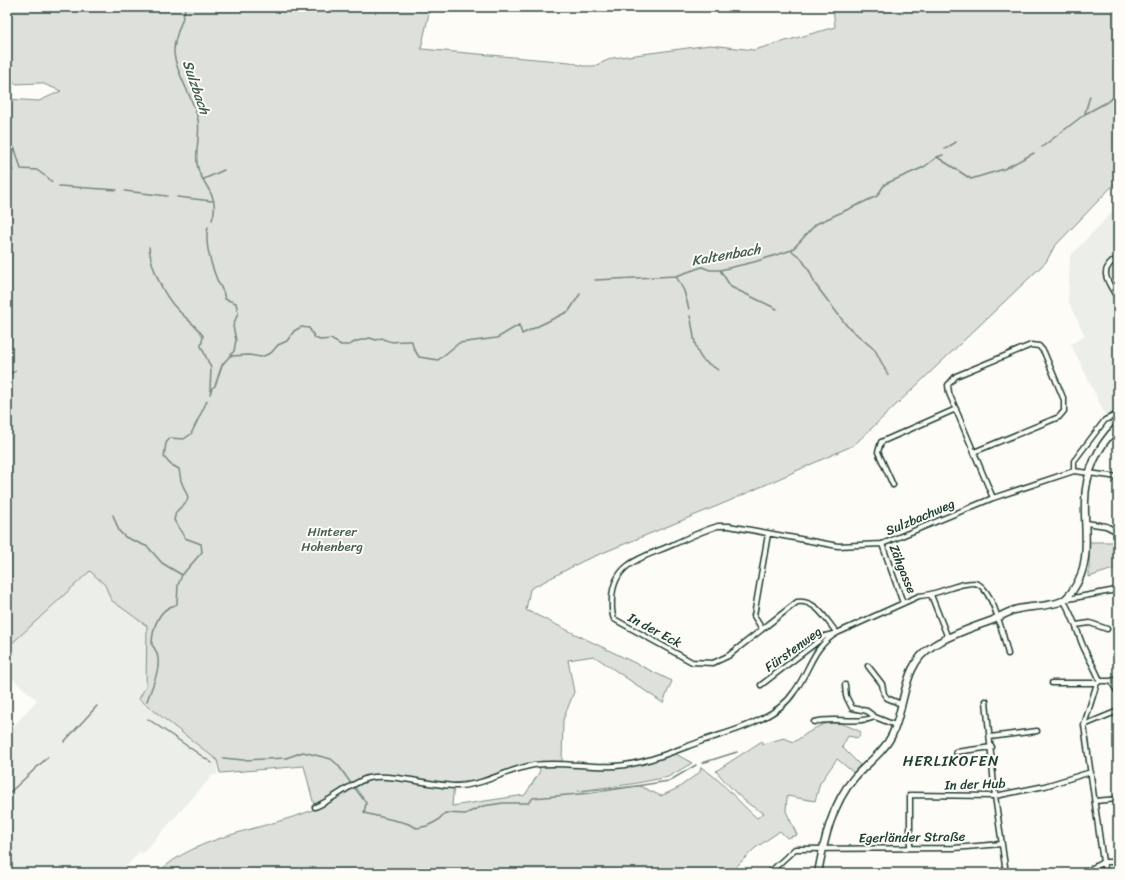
<svg xmlns="http://www.w3.org/2000/svg" width="1125" height="880" font-family="Sriracha,sans-serif">
<style>
.built{fill:#eceee9}
.green{fill:#dde0db;stroke:#7e8e88}
.lines{fill:none;stroke-linecap:round;stroke-linejoin:round}
.stream{stroke:#75877f;stroke-width:1.5}
.street-casing{stroke:#1f3d34;stroke-width:7}
.secondary-casing{stroke:#1f3d34;stroke-width:9}
.street{stroke:#fdfcf7;stroke-width:4}
.secondary{stroke:#fdfcf7;stroke-width:6}
.labels{text-anchor:middle;dominant-baseline:central;stroke-width:4;stroke-linejoin:round;paint-order:stroke}
.street-label{font-size:13px;fill:#1f3d34;stroke:#fdfcf7}
.park-label{font-size:13px;fill:#455e55;stroke:#fdfcf7}
.water-label{font-size:14px;font-style:italic;fill:#435c53;stroke:#fdfcf7}
.quarter-label{font-size:15px;letter-spacing:1px;fill:#1f3d34;stroke:#fdfcf7}
</style>
<rect width="100%" height="100%" fill="#fdfcf7"/>
<filter id="ink" filterUnits="userSpaceOnUse"><feTurbulence type="fractalNoise" baseFrequency=".025" numOctaves="2"/><feDisplacementMap in="SourceGraphic" scale="8" xChannelSelector="R" yChannelSelector="G"/><feConvolveMatrix kernelMatrix="1 2 1 2 8 2 1 2 1" color-interpolation-filters="sRGB"/></filter>
<g filter="url(#ink)">
<path class="built" d="M1118 206V421L1111 427 1071 344 1085 336 1068 301 1070 256Z
M90 571 105 585 111 600 147 626 146 686 139 699 217 760V775H213L143 853 136 852 138 854 120 873H7V734L37 700 7 674V648Z"/>
<path class="green" d="M7 7H432L429 13 421 49 570 62 583 66H594L613 58 710 45 754 50 835 27 833 7H1118V180L1054 247 1046 262 854 445 727 502 583 561 530 589 526 610 672 681 663 703 594 656 568 660 574 692 563 720 562 762 525 765 481 780 454 783 452 806 525 795 540 771 539 766 612 767 674 753 692 763 668 777 632 784 578 791 640 786 661 796 678 788 700 772 701 767C722 780 738 802 757 818L764 813C744 804 730 787 716 771L762 741 763 744 784 738 794 742C823 723 828 715 861 732L858 738 848 736 842 747 860 765 854 773 837 759 820 783 815 801 787 796 786 811 797 835 787 838 780 831 754 849 730 873H158C195 835 268 829 315 809L304 766 220 773 217 760 139 699 146 686 147 626 111 600 105 585 90 571 7 648V527L12 507 7 500V376L16 371 7 374V99L39 101 61 91 41 83 14 84 10 64 7 63Z
M1116 535H1118V570H1110L1089 577V542H1115Z"/>
<g class="lines">
<path class="stream" d="M185 7C184 22 174 34 174 51 174 70 195 101 198 120 201 136 193 156 199 172 206 188 220 198 212 220
M1114 65 1118 64
M1085 113 1090 96
M7 143 15 149 21 169 37 170 45 176
M1042 147 1085 114 1107 102 1118 94
M945 149 956 142
M7 157 15 149
M937 157 943 155
M7 173 13 170
M47 177 52 182
M204 179 224 170
M59 186 117 190
M125 191 167 196
M177 197 212 201
M208 227C204 244 211 265 218 282 221 288 224 291 225 299L236 303 238 313 233 326 236 340 234 351 222 365 215 386 212 388 210 394
M149 247C151 267 163 295 177 309 186 319 196 325 203 336L201 346 211 368 210 390
M792 251 801 258 810 272 815 284 847 326 875 350 888 375
M720 270 731 287 777 309
M676 276 684 291 689 309
M595 280 676 276 702 267 710 270H720L754 262 792 250 816 224 877 196 885 184 924 167 937 157 971 179 1004 169 1034 153
M690 316C694 329 693 348 702 359 706 363 713 366 718 370
M231 356 249 355 261 357 271 353 278 345 287 341 294 331 301 327 309 328 315 338 320 340 331 339 341 345H349L357 341 370 338 376 340 382 338C392 345 401 340 412 341L413 347 419 357 438 360 459 343 497 338 519 325 522 334 569 311 580 294
M113 515 119 531 125 537 148 547 162 563 182 575
M147 701C153 683 166 661 152 645 152 633 156 615 168 608 171 606 174 606 177 604L178 585 182 575 202 552 201 544 185 538 174 520 176 512 187 501 188 497 181 481 179 469 170 464 164 457 166 443 170 438 184 439 191 434 207 401
M148 719 212 763
M64 742 97 706
M223 758 243 760 286 758 303 752 331 759 338 765 350 782
M702 763 737 752
M355 788 366 803 364 813 406 823 417 828 427 826 437 821 445 813 465 814 483 806 503 803H528L533 798 590 793 669 781 696 765
M7 795 48 757"/>
<g class="street-casing">
<path id="street" d="M1118 258C1096 270 1109 283 1118 299
M974 452 1059 417 1064 411V400L1044 352 1039 346 1031 345 956 376 948 385 949 393 993 498
M1074 471V461L1105 420 1118 414
M893 485 878 452 881 442 956 409
M1086 523 1106 526 1118 532
M882 544 903 603
M931 595 948 638
M1076 625 1090 623 1107 629
M762 629 754 616 768 534
M868 666 882 684 884 694 887 698 901 704
M1100 681H1111L1118 679
M1111 681 1118 693
M1052 683H1097
M761 685 825 636 837 633C826 620 816 599 797 602L728 656 713 663 692 662 614 619C611 612 612 606 612 598 614 562 644 557 672 545 687 538 702 531 718 526H729L838 546 882 544 993 498 1074 471 1118 477
M845 685 846 696 852 708 867 711 875 717
M986 701 995 796 1006 873
M814 722C834 716 856 725 875 717L895 725
M1084 725 1118 711
M990 737 1037 731
M956 752 992 747
M1095 801 1118 799
M315 807C331 801 353 782 368 778 394 773 430 786 458 786 485 785 508 769 534 765 561 761 588 768 615 766 645 764 674 751 702 741 722 734 743 729 761 719 773 713 787 703 794 692 810 671 812 647 837 633L919 596C938 595 956 583 973 583 992 582 1004 639 1008 654
M910 847V795L995 796 1045 786 1091 772
M769 873 795 849 954 848 1001 844
M1084 873 1103 862H1118
M1106 873 1103 862 1084 725 1097 683 1100 681C1095 667 1086 655 1081 641 1076 627 1072 613 1063 600L1116 590 1118 588"/>
</g>
<g class="secondary-casing">
<path id="secondary" d="M818 873C824 840 832 804 854 778 866 764 884 752 892 735 907 703 901 665 934 645 952 634 974 627 993 620 1001 616 1009 611 1018 609 1032 606 1049 607 1062 601 1066 599 1071 593 1073 590 1092 563 1084 532 1085 502 1085 473 1098 446 1118 426"/>
</g>
<use href="#street" class="street"/>
<use href="#secondary" class="secondary"/>
</g>
</g>
<g class="labels">
<g class="street-label">
<text transform="translate(920 517) rotate(-23)">Sulzbachweg</text>
<text transform="translate(903 569) rotate(68)">Zähgasse</text>
<text transform="translate(655 630) rotate(28)">In der Eck</text>
<text transform="translate(793 649) rotate(-36)">Fürstenweg</text>
<text transform="translate(975 784) rotate(-2)">In der Hub</text>
<text transform="translate(912 837) rotate(-1)">Egerländer Straße</text>
</g>
<g class="park-label">
<text x="332" y="531">Hinterer<tspan x="332" dy="15">Hohenberg</tspan></text>
</g>
<g class="water-label">
<text transform="translate(196 87) rotate(71)">Sulzbach</text>
<text transform="translate(726 255) rotate(-10)">Kaltenbach</text>
</g>
<g class="quarter-label">
<text x="951" y="761">HERLIKOFEN</text>
</g>
</g>
<rect width="1125" height="880" fill="none" stroke="#fdfcf7" stroke-width="24"/>
<rect x="12" y="12" width="1101" height="856" fill="none" stroke="#1f3d34" stroke-width="1.5" filter="url(#ink)"/>
</svg>
